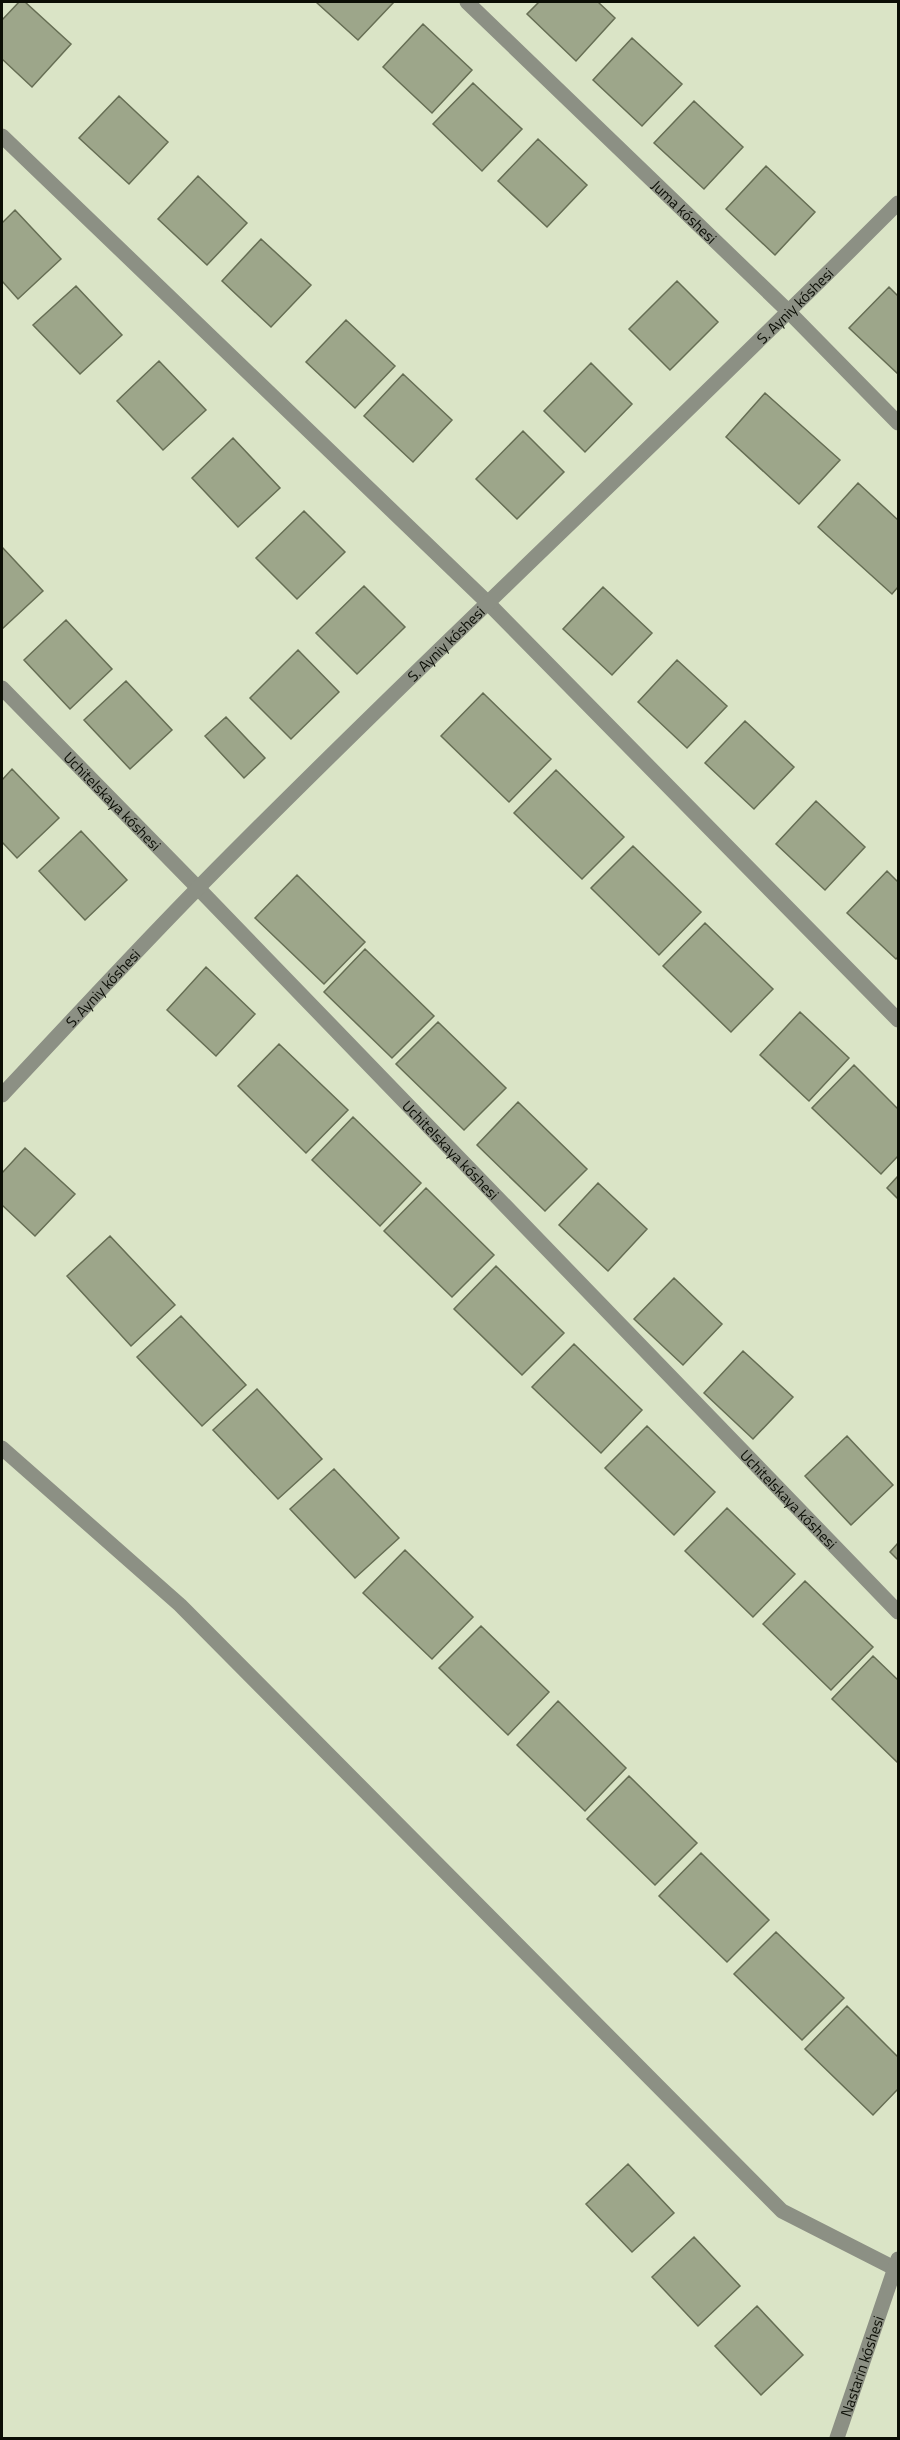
<svg xmlns="http://www.w3.org/2000/svg" width="900" height="2440" font-family="'Titillium Web',sans-serif">
<style>
.building{fill:#9da68a;stroke:#666e54;stroke-width:1.5}
.lines{fill:none;stroke-linecap:round;stroke-linejoin:round}
.minor{stroke:#8c9084;stroke-width:15}
.labels{text-anchor:middle;dominant-baseline:central;stroke-width:4.5;stroke-linejoin:round;paint-order:stroke}
.street-label{font-size:15px;fill:#0b0e05;stroke:#fff}
</style>
<rect width="100%" height="100%" fill="#dae4c6"/>
<path class="building" d="M19 2H25L71 44 32 87 2 59V20Z
M316 2H394L358 40Z
M539 2H598L615 18 576 61 527 14Z
M423 24 472 70 432 113 383 67Z
M632 38 682 84 642 126 593 80Z
M473 83 522 129 482 171 433 124Z
M119 96 168 142 129 184 79 138Z
M694 101 743 147 704 189 654 143Z
M538 139 587 185 547 227 498 181Z
M766 166 815 212 775 255 726 209Z
M198 176 247 223 207 265 158 219Z
M15 210 61 259 18 299 2 281V223Z
M261 239 311 285 271 327 222 281Z
M677 281 718 322 670 370 629 329Z
M76 286 122 335 80 374 33 325Z
M889 287 898 296V374L849 328Z
M346 320 395 366 355 408 306 362Z
M159 361 206 410 163 450 117 401Z
M591 363 632 404 585 452 544 411Z
M403 374 452 420 413 462 364 416Z
M765 393 840 460 799 504 726 437Z
M523 431 564 472 517 519 476 479Z
M233 438 280 488 238 527 192 478Z
M858 483 898 520V587L892 594 818 527Z
M304 511 345 552 297 599 256 558Z
M2 547 43 591 2 629Z
M364 586 405 627 357 674 316 633Z
M603 587 652 633 612 675 563 629Z
M66 620 112 669 70 709 24 660Z
M298 650 339 692 291 739 250 698Z
M677 660 727 706 687 748 638 702Z
M126 681 172 730 130 769 84 720Z
M483 693 551 759 509 802 441 736Z
M226 717 265 758 244 778 205 736Z
M745 721 794 767 754 809 705 763Z
M12 769 59 818 17 858 2 842V780Z
M556 770 624 837 582 879 514 813Z
M816 801 865 847 825 890 776 844Z
M81 831 127 880 85 920 39 871Z
M633 846 701 912 659 955 591 888Z
M887 871 898 882V957L896 959 847 913Z
M297 875 365 942 324 984 255 918Z
M705 923 773 989 731 1032 663 966Z
M365 949 434 1016 392 1058 324 992Z
M206 967 255 1014 216 1056 167 1010Z
M800 1012 849 1058 809 1101 760 1055Z
M438 1022 506 1088 464 1130 396 1064Z
M279 1044 348 1110 306 1153 238 1086Z
M854 1065 898 1109V1156L881 1174 812 1108Z
M518 1102 587 1169 545 1211 477 1145Z
M353 1117 421 1183 380 1226 312 1160Z
M25 1148 75 1194 35 1236 2 1205V1173Z
M898 1176V1199L887 1188Z
M598 1183 647 1229 608 1271 559 1225Z
M426 1188 494 1255 452 1297 384 1231Z
M110 1236 175 1305 131 1346 67 1276Z
M496 1266 564 1333 522 1375 454 1309Z
M674 1278 722 1324 683 1365 634 1319Z
M181 1316 246 1385 202 1426 137 1357Z
M574 1344 642 1410 601 1453 532 1387Z
M743 1351 793 1397 753 1439 704 1393Z
M257 1389 322 1459 278 1499 213 1430Z
M647 1426 715 1492 674 1535 605 1468Z
M847 1436 893 1485 851 1525 805 1476Z
M334 1469 399 1538 355 1578 290 1509Z
M727 1508 795 1574 753 1617 685 1551Z
M898 1543V1560L890 1552Z
M405 1550 473 1617 432 1659 363 1593Z
M805 1581 873 1647 831 1690 763 1624Z
M481 1626 549 1692 508 1735 439 1668Z
M873 1656 898 1680V1763L832 1699Z
M558 1701 626 1768 585 1811 517 1745Z
M629 1776 697 1843 655 1885 587 1819Z
M701 1853 769 1920 727 1962 659 1896Z
M776 1932 844 1998 802 2040 734 1974Z
M847 2006 898 2057V2089L873 2115 805 2049Z
M628 2164 674 2213 632 2252 586 2204Z
M694 2237 740 2286 698 2326 652 2277Z
M757 2306 803 2355 761 2395 715 2346Z"/>
<g class="lines">
<g class="minor">
<path id="s1" d="M467 2 789 312 898 423"/>
<path d="M2 136 488 603 898 1020"/>
<path id="s2" d="M2 688 198 888 898 1612"/>
<path id="s3" d="M2 1095C67 1026 132 955 199 887 428 655 668 434 898 203"/>
<path d="M2 1448 180 1605 782 2211 894 2268"/>
<path id="s4" d="M837 2438 898 2259"/>
</g>
</g>
<g class="labels">
<g class="street-label">
<text stroke="none"><textPath href="#s1" startOffset="302">Juma kóshesi</textPath></text>
<text stroke="none"><textPath href="#s3" startOffset="1119">S. Ayniy kóshesi</textPath></text>
<text stroke="none"><textPath href="#s3" startOffset="633">S. Ayniy kóshesi</textPath></text>
<text stroke="none"><textPath href="#s2" startOffset="158">Uchitelskaya kóshesi</textPath></text>
<text stroke="none"><textPath href="#s3" startOffset="147">S. Ayniy kóshesi</textPath></text>
<text stroke="none"><textPath href="#s2" startOffset="644">Uchitelskaya kóshesi</textPath></text>
<text stroke="none"><textPath href="#s2" startOffset="1130">Uchitelskaya kóshesi</textPath></text>
<text stroke="none"><textPath href="#s4" startOffset="76">Nastarin kóshesi</textPath></text>
</g>
</g>
<rect width="900" height="2440" fill="none" stroke="#0b0e05" stroke-width="6"/>
</svg>
